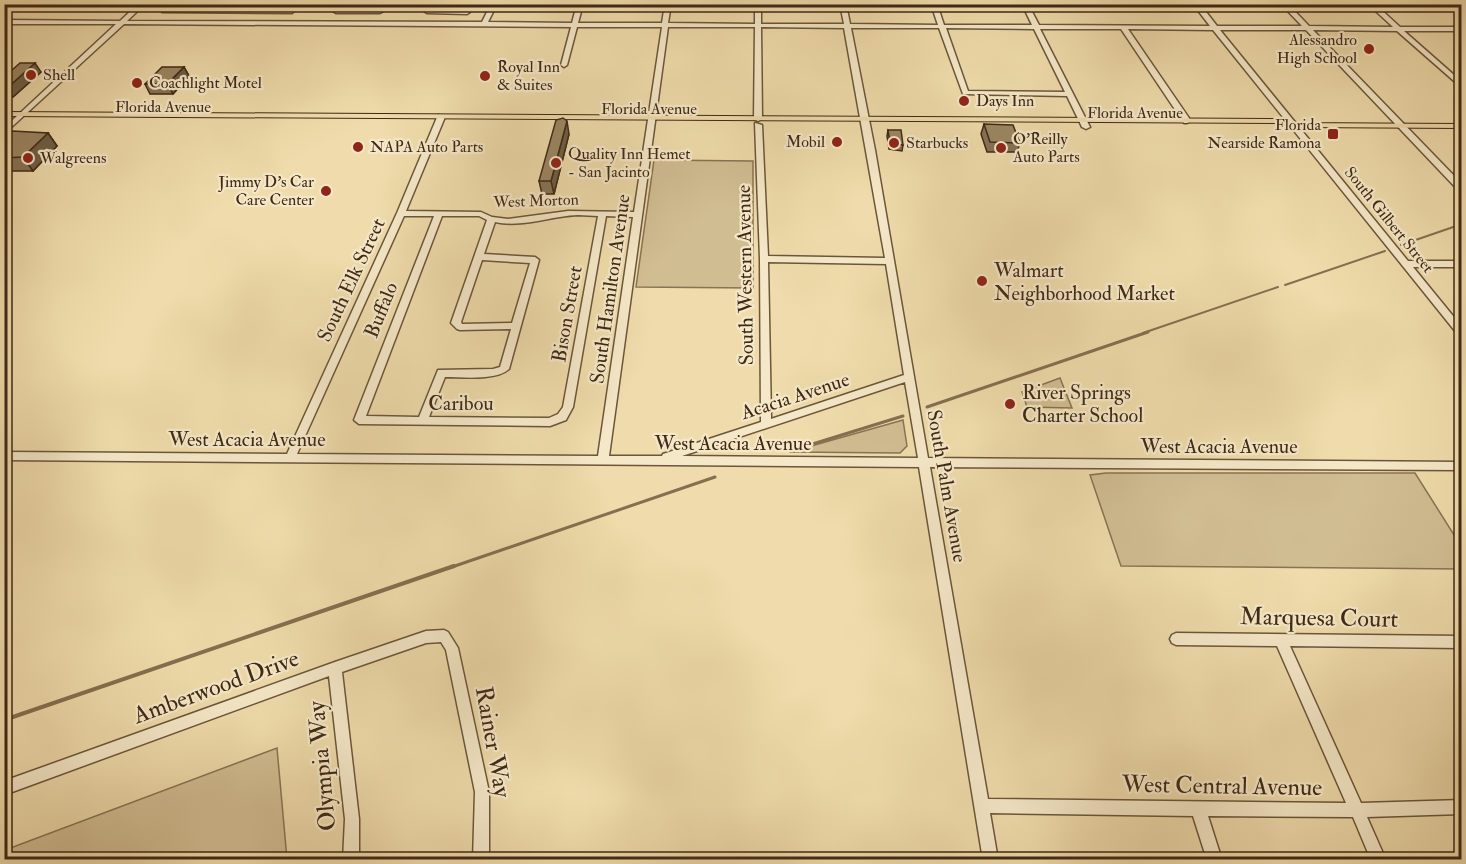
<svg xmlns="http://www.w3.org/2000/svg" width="1466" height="864" font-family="'IM FELL Double Pica',serif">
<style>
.green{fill:#d1bd92;stroke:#887354;stroke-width:1.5}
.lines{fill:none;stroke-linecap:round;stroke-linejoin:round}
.stream-far2{stroke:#856f50;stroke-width:2}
.stream-far1{stroke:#856f50;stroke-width:3}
.stream{stroke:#856f50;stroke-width:4}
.minor-casing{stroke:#6b563a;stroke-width:3}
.major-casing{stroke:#3f2915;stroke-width:2}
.minor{fill:#f5e8c8;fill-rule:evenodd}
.major{fill:#efdbab;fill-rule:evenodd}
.wall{fill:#857355;stroke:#3f2915;stroke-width:1.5}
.shaded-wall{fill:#6c5e45;stroke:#3f2915;stroke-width:1.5}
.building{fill:#9b8663;stroke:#3f2915;stroke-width:1.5}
.poi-dot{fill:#8f2418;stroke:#f5e8c8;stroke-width:2}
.labels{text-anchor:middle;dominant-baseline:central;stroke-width:4.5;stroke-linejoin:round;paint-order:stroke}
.far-poi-label{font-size:16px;fill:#3f2915;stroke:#f5e8c8;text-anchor:start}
.far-street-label{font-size:16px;fill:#3f2915;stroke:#f5e8c8}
.poi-label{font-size:20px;fill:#3f2915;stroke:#f5e8c8;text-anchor:start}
.street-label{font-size:20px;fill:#3f2915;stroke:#f5e8c8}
.near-street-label{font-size:24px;fill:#3f2915;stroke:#f5e8c8}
</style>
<rect width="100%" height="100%" fill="#efdbab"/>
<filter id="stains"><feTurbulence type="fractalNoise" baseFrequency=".00333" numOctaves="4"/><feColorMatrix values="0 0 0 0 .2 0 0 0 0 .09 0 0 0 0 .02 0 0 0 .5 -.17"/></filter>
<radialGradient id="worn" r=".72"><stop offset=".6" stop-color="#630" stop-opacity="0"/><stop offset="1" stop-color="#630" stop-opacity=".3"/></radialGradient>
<path class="green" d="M654 160 753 161V288L636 287Z
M1060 378 1072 408 1027 407 1022 392Z
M903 420 907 446 900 453 790 452Z
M1106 473H1415L1461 546V569L1121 566 1090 475Z
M277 748 287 859H5V850Z"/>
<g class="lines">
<path class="stream-far2" d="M1401 245 1462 224
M1285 285 1385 251
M1143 333 1278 287"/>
<path class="stream-far1" d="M927 407 1148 332
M790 451 903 416
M449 568 715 477"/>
<path class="stream" d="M4 720 454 566"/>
<g class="minor-casing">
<path id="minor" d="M138 4H145L127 21 482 22 491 4H497L488 22 572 23 577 4H583L578 23H662L665 4H671L668 23 755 24V4H761V24H844L840 4H846L850 24 938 25 931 4H937L944 25H1032L1022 4H1028L1039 25 1210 26 1193 4H1200L1217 26H1302L1281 4H1288L1309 26 1393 27 1368 4H1375L1400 27H1462V31H1404L1462 82V88L1397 31 1313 30 1462 184V189H1457L1306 30H1220L1408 261H1462V267H1413L1462 327V337L1459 336 1213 30 1128 29 1191 121 1187 123H1184L1121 29H1040L1090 127 1086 129 1082 127 1067 96 963 94 939 28H851L875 150 928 458 1462 462V470L930 467 988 799 1346 803 1277 646 1176 645 1172 643 1170 639 1172 635 1176 633 1462 636V648L1290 646 1361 803 1462 800V814L1367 817 1386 860H1371L1353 817 1208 816 1222 860H1207L1193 816 990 813 998 860H983L919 467 4 460V452L287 454 397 213 438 115 445 117 406 211 481 212 492 217 508 219 568 211 634 212 662 27H577L567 65 564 67 561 65 571 27 124 24 4 134V128L116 24H4V20L120 21ZM668 27H755L754 119 758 121 762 119 761 27 844 28 885 258 768 256 762 125 755 123 760 259 761 422 663 454 662 456H609ZM946 28 1034 29 1065 92 968 91ZM578 215 598 216 563 407 558 414 549 418 429 417 445 377C462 377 496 381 509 369L539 260 535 257 484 254 495 222C522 228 551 216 578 215ZM404 216H434L354 420 359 424 550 426 566 420 573 407 606 216 633 217 598 456 297 454ZM442 216H479L487 220 451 323 457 329 460 330 511 329 500 367 493 369 438 370 419 417 366 416ZM482 260 530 263 512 323 462 324 461 322ZM768 262 886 264 904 375 771 419ZM905 382 918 458 682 456Z
M166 4H173L169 9 207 8 211 5 214 4 216 6 214 8 290 9 294 4H300L292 13 162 12 161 11Z
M337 4H343L340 9H378L381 4H387L382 12 380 13H336L333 11Z
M427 4H433L431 9 465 10 467 4H473L470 12 467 14 427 13 424 11Z
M1456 4H1462V9Z
M444 630 448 632 458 648 489 792V860H473L475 792 446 650 441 642 426 643 342 672 359 819V860H343L345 819 329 676 4 795V781L335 662 426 631Z"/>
</g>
<g class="major-casing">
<path id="major" d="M4 112 1277 119 1293 123 1462 124V128L1293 127 1277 123 4 116Z"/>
</g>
<use href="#minor" class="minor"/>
<use href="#major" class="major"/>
</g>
<path class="wall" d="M184 67 189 76 173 94H150L145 84Z
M41 72 13 97H4V77Z
M984 124 1020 143 1017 152H987L981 134Z
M888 130 903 145 902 151 889 149 887 136Z
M48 133 57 146 33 171H4V139Z
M569 134 554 194H542L539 181Z"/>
<path class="shaded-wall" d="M35 63 41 72 13 97 6 89Z
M184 67 189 76 173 94 167 84Z
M567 121 569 134 554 194 551 181Z
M48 133 57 146 33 171 23 157Z"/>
<path class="building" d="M20 63H35L6 89H4V77Z
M162 67H184L167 84H145Z
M563 118 567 121 551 181H539L556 120Z
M984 124 1013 125 1020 143 990 142Z
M888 130H901L903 145 890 143Z
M12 131 48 133 23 157 4 158V139Z"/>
<g class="poi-dot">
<circle cx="1369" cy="49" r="6"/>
<circle cx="31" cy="75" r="6"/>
<circle cx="485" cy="76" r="6"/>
<circle cx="137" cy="83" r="6"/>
<circle cx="964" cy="101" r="6"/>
<rect x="1327" y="128" width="12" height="12" rx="3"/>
<circle cx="837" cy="142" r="6"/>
<circle cx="894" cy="143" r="6"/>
<circle cx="358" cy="147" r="6"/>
<circle cx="1001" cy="148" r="6"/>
<circle cx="28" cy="158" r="6"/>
<circle cx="556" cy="163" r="6"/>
<circle cx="326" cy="191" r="6"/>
<circle cx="982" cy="281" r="6"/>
<circle cx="1010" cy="404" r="6"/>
</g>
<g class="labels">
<g class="far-poi-label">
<text x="1357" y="40" text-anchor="end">Alessandro<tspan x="1357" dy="18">High School</tspan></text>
<text x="497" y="67">Royal Inn<tspan x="497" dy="18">&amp; Suites</tspan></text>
<text x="43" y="75">Shell</text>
<text x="149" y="83">Coachlight Motel</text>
<text x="976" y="101">Days Inn</text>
<text x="1321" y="125" text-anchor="end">Florida<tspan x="1321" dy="18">Nearside Ramona</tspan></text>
<text x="1013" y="139">O'Reilly<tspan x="1013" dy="18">Auto Parts</tspan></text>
<text x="825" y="142" text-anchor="end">Mobil</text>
<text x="906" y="143">Starbucks</text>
<text x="370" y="147">NAPA Auto Parts</text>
<text x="568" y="154">Quality Inn Hemet<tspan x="568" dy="18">- San Jacinto</tspan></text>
<text x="40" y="158">Walgreens</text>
<text x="314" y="182" text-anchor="end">Jimmy D's Car<tspan x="314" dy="18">Care Center</tspan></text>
</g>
<g class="far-street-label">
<text x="163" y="107">Florida Avenue</text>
<text x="649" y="109">Florida Avenue</text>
<text x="1135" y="113">Florida Avenue</text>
<text transform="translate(536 201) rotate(-2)">West Morton</text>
<text transform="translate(1389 220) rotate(51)">South Gilbert Street</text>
</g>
<g class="poi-label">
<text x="994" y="270">Walmart<tspan x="994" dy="23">Neighborhood Market</tspan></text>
<text x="1022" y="392">River Springs<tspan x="1022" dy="23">Charter School</tspan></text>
</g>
<g class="street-label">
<text transform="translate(745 275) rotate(-91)">South Western Avenue</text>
<text transform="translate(351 280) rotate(-65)">South Elk Street</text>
<text transform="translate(610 289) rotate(-82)">South Hamilton Avenue</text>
<text transform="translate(381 310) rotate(-68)">Buffalo</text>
<text transform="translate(567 314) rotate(-80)">Bison Street</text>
<text transform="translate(795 396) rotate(-18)">Acacia Avenue</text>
<text x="461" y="403">Caribou</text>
<text x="247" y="439">West Acacia Avenue</text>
<text x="733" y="443">West Acacia Avenue</text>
<text x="1219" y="446">West Acacia Avenue</text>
<text transform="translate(947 486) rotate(80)">South Palm Avenue</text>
</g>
<g class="near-street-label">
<text transform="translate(1319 618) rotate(1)">Marquesa Court</text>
<text transform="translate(216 687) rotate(-20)">Amberwood Drive</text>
<text transform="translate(493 742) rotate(80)">Rainer Way</text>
<text transform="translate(322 766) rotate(-95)">Olympia Way</text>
<text transform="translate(1222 786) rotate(1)">West Central Avenue</text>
</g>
</g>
<rect width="1466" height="864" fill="none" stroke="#efdbab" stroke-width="24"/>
<rect x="6" y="6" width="1454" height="852" fill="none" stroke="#3f2915" stroke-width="3"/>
<rect x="12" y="12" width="1442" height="840" fill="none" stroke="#3f2915" stroke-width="1.5"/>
<rect width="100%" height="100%" filter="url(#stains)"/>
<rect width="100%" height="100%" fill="url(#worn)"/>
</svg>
